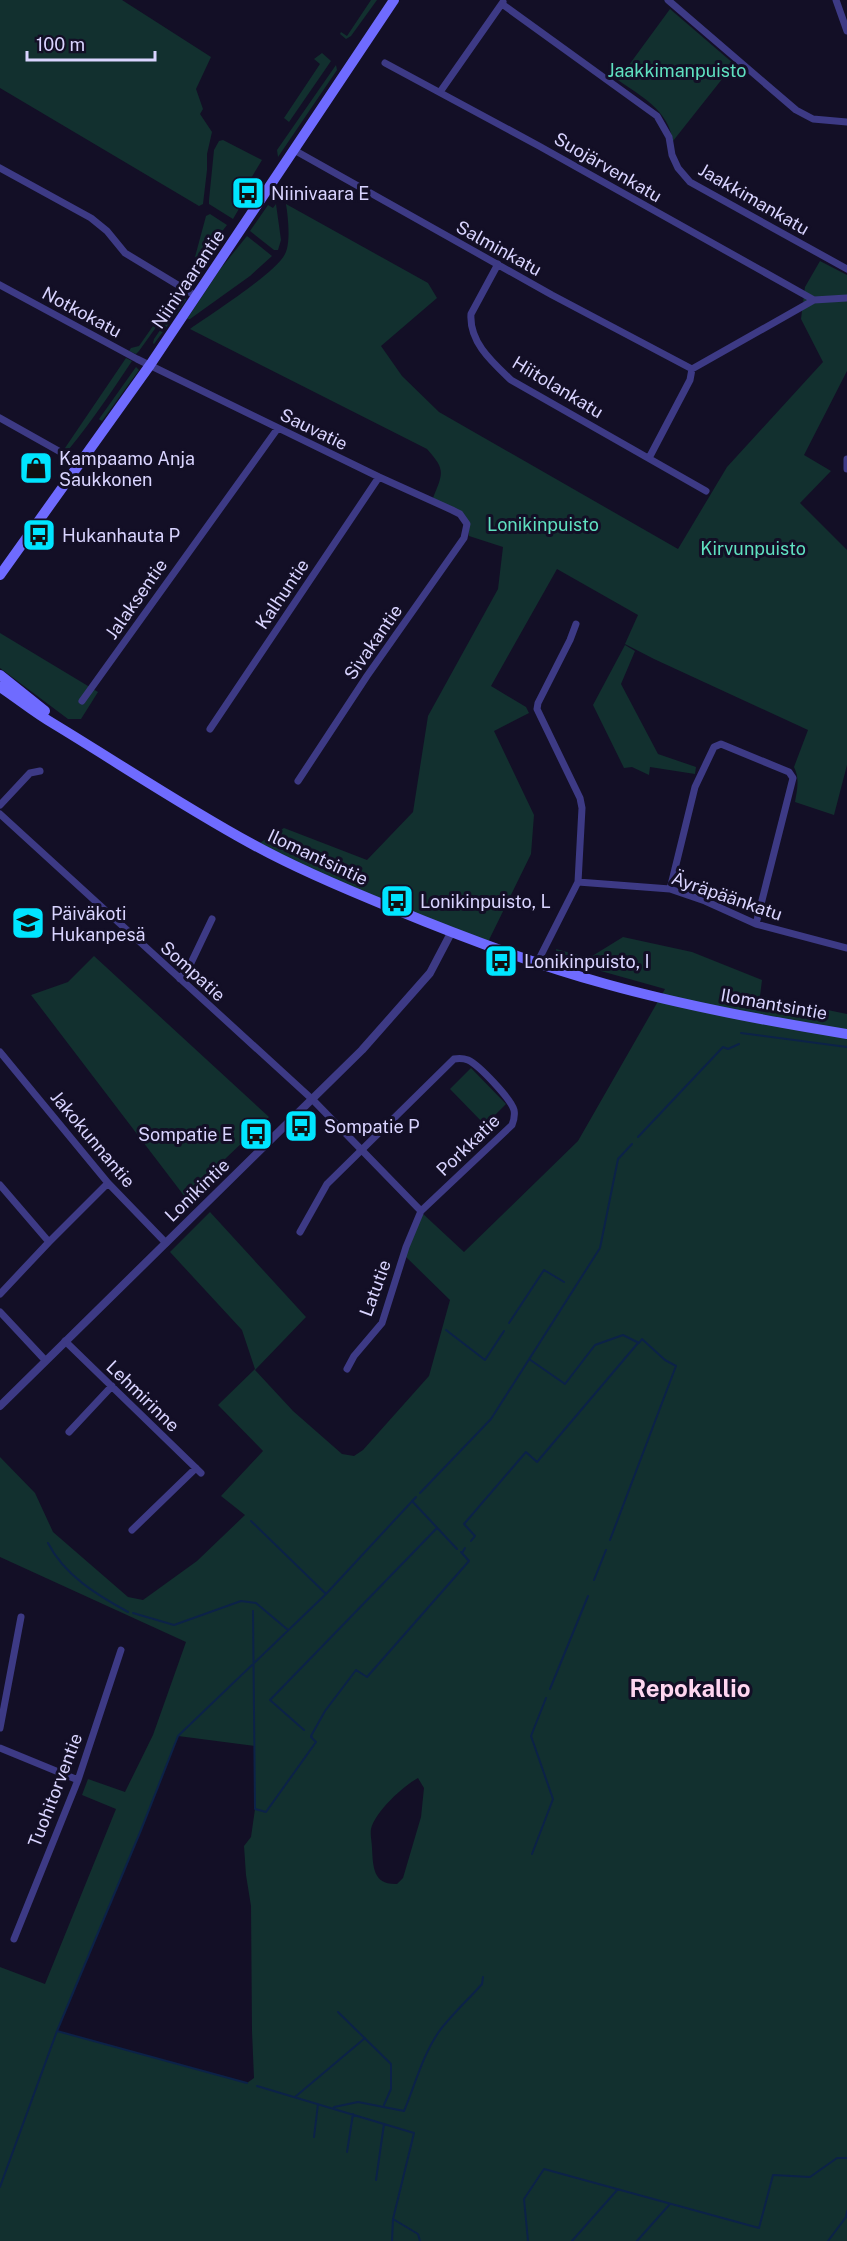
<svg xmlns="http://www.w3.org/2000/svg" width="847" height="2241" font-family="'Public Sans',sans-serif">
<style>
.green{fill:#12302f;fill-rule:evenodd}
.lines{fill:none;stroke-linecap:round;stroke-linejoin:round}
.stream{stroke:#0c2248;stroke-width:2}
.minor{stroke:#3d3a85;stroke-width:7}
.tertiary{stroke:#3d3a85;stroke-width:8}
.secondary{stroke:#6f6bff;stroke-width:10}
.labels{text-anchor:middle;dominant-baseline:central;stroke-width:6;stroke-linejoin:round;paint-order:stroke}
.park-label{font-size:18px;fill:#5fe0c0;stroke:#130f26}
.street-label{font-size:18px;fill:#d9d4ff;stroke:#130f26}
.poi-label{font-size:18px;fill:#d9d4ff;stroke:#130f26;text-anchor:start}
.district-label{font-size:24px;font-weight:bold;fill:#ffd6f0;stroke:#130f26}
</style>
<rect width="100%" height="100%" fill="#130f26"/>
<path class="green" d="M0 0H122L211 57 196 89 203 109 200 114 212 132 207 154V170L203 204 199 206 0 88Z
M371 0H377L351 36 346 39 340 34 341 32 347 36Z
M670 9 734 64 673 141C668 110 642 97 618 80Z
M322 53 331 61 289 122 284 118 320 64 314 59Z
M336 65 337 70 278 157 277 150Z
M223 140 262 160 242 193 240 207 233 219 209 204V200L214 150 219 141Z
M276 204 281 240 278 250H274L250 231 268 205 273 208Z
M286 204 428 283 437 298 381 346 402 376 439 412 678 549 727 467 823 362 801 319 805 287 820 261 847 275V371L804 455 831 471 800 503 847 550V765L834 815 795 802C797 790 800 779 794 767L808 730 654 659 625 644 638 615 557 569 491 686 526 707 529 713 494 731 534 815 531 854 487 944 253 847 284 828 367 860 413 812 428 716 498 589 503 547 469 536C467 508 456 510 433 498 443 473 446 470 427 449L190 329C211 314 276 273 285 254 291 242 288 217 286 204Z
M210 214 227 225 200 260 195 257 206 216Z
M247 236 272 256 250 276 190 319H187L221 268Z
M179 289 182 291 139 351 136 354 129 351 131 348 139 346Z
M185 294 186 300 154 344 153 343 154 339Z
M126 358 132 361C112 391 92 421 69 449L65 448Z
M136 367 139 370 102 421 100 420 99 419Z
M0 633 98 692 81 719H68L0 668Z
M625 645 635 651 621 684 658 754 696 767 695 774 650 767 649 775 632 767 624 768 593 705Z
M623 937 692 952 762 980 760 996 847 1014V2241H0V1967L45 1984 116 1809 82 1795 88 1779 125 1792 153 1735 186 1642 0 1557V1457L35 1493 53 1532 128 1597 143 1600 197 1561 245 1515 221 1496 263 1451 218 1405 255 1369 242 1330 170 1252 210 1212 306 1317 255 1370 293 1411 342 1454 354 1456 363 1450 429 1376 450 1300 404 1255 421 1212 464 1252 578 1141 665 989 558 959 556 949 589 958ZM178 1736 255 1746V1809L251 1837 244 1846 246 1875 251 1906 252 2031 254 2078 247 2083 57 2031 141 1830ZM418 1778 424 1788 421 1817 403 1878 397 1884C373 1885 373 1867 372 1848 372 1843 370 1835 371 1829 375 1812 403 1786 418 1778Z
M94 956 269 1117 185 1197 31 995 68 982Z
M471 1068 506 1104 485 1125 450 1089Z"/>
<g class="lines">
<path class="stream" d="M741 1033 847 1047
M638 1137 723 1047 728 1049 739 1044
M509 1323 544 1270 564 1282
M446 1330 485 1360 504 1331
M529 1359 565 1384 595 1345 623 1335 639 1343 642 1339 665 1360 676 1366 610 1540
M420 1493 491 1419 600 1248 618 1159 632 1144
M412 1501 457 1549
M251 1521 326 1594
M471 1541 475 1536 464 1524 526 1452 537 1462 638 1343
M48 1543C64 1575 97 1595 128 1612
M462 1553 465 1548
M594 1580 606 1550
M253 1611 255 1809 266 1812 316 1742 311 1737
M133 1613 174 1625 241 1601 256 1603 288 1630
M550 1689 588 1596
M304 1730 270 1700 437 1528
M312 1737 311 1736 325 1711 356 1670 367 1677 469 1561 461 1552
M532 1854 553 1799 531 1736 546 1698
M338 2012 391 2064V2089L384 2105
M57 2031 247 2083
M257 2086 414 2133 393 2219 392 2241
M295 2097 365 2038
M334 2107 358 2102 404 2111C415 2085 422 2057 438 2033 450 2016 468 2000 482 1984L483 1977
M314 2137 318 2104
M347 2152 353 2114
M376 2180 384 2124
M0 2187 57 2031 141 1830 178 1736 326 1594 416 1497
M393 2219 418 2234 420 2241
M528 2241 524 2199 544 2169 759 2228 773 2175 810 2177 837 2158H847
M572 2241 618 2189
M637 2241 670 2204
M828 2241 846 2217 847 2211"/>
<path class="minor" d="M668 0 796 110 813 119 847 122
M836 0 847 31
M502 4 657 116 669 137 672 155 678 168 690 182 847 269
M385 63 539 146 814 300
M440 92 503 2
M294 150 552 295 692 369
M0 168 91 218 107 231 125 253 196 296
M498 264 471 314C469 342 492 362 511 380L706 491
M0 285 137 359 379 477 452 510 460 514 467 524 464 538 367 676 298 781
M0 418 80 463
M649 458 690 380 692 369 814 300 847 298
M847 459V469
M576 624 570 640 538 703 537 709 580 798 582 808 578 882
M82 701 278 428
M210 729 379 477
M0 805 30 773 40 771
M0 814 313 1100 421 1211
M670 889 695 787 714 747 721 744 789 772 793 778 756 924
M537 963 578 882 670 889 705 901 756 924 847 948
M180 979 190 965 212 919
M0 1052 108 1183 166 1243
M0 1185 49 1242 108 1183
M300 1232 327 1184 454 1059C459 1058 463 1058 468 1060 479 1065 511 1099 514 1110 515 1115 514 1120 512 1125L421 1211 406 1247 382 1323 354 1356 347 1369
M0 1294 49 1242
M0 1312 45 1360
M65 1341 201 1473
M69 1432 112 1386
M132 1530 196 1468
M0 1728 21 1617
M0 1748 78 1780
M14 1939 78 1780 121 1650"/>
<path class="tertiary" d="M0 1406 362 1050 430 973 451 933"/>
<path class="secondary" d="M0 575 150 365 394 0
M0 675 45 711
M0 687C18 699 35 713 54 724 120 764 184 807 252 844 297 869 345 889 392 908 462 937 533 964 606 984 685 1006 766 1021 847 1034"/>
</g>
<defs>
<g id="bus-square" transform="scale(1.725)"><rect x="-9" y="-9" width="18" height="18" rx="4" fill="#00e5ff" stroke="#130f26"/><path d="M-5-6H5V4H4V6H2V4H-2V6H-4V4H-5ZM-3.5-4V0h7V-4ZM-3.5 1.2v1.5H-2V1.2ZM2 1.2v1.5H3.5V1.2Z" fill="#111"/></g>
<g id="shop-square" transform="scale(1.725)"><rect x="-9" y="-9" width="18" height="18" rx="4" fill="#00e5ff" stroke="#130f26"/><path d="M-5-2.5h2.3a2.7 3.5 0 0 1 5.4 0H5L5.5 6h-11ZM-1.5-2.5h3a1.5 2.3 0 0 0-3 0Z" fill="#111"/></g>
<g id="school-square" transform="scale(1.725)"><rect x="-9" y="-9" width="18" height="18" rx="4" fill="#00e5ff" stroke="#130f26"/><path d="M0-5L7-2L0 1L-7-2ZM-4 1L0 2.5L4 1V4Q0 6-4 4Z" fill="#111"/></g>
</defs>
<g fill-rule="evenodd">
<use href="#bus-square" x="248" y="193"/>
<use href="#shop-square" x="36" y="468"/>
<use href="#bus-square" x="39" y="535"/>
<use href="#bus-square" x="397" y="901"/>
<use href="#school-square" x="28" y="923"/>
<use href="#bus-square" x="501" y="961"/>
<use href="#bus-square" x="301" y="1126"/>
<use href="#bus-square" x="256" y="1134"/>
</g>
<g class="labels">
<g class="park-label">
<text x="677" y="70">Jaakkimanpuisto</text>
<text x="543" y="524">Lonikinpuisto</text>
<text x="753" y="548">Kirvunpuisto</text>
</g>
<g class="street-label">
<text transform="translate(608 167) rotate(30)">Suojärvenkatu</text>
<text transform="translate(754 199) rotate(30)">Jaakkimankatu</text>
<text transform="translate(499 248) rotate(29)">Salminkatu</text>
<text transform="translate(188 279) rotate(-56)">Niinivaarantie</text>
<text transform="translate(82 312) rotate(28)">Notkokatu</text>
<text transform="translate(558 387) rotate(31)">Hiitolankatu</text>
<text transform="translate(314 429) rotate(26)">Sauvatie</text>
<text transform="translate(282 594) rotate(-56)">Kalhuntie</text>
<text transform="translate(136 599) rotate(-55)">Jalaksentie</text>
<text transform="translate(373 642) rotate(-55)">Sivakantie</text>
<text transform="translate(318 857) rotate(25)">Ilomantsintie</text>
<text transform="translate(727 896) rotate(19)">Äyräpäänkatu</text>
<text transform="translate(193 971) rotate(42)">Sompatie</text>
<text transform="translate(774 1004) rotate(10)">Ilomantsintie</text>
<text transform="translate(93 1139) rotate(50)">Jakokunnantie</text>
<text transform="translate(468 1145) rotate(-44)">Porkkatie</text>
<text transform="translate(197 1190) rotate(-44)">Lonikintie</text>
<text transform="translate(375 1288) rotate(-70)">Latutie</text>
<text transform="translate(143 1396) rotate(44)">Lehmirinne</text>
<text transform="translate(55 1790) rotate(-69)">Tuohitorventie</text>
</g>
<g class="poi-label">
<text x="271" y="193">Niinivaara E</text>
<text x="59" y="458">Kampaamo Anja<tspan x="59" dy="21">Saukkonen</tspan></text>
<text x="62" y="535">Hukanhauta P</text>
<text x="420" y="901">Lonikinpuisto, L</text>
<text x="51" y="913">Päiväkoti<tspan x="51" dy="21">Hukanpesä</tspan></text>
<text x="524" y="961">Lonikinpuisto, I</text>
<text x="324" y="1126">Sompatie P</text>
<text x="233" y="1134" text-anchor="end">Sompatie E</text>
</g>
<g class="district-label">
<text x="690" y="1688">Repokallio</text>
</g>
</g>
<path d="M27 51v9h128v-9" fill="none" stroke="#d9d4ff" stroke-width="3"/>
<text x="36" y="51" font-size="18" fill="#d9d4ff" stroke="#130f26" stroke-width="4.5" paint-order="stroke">100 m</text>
</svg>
